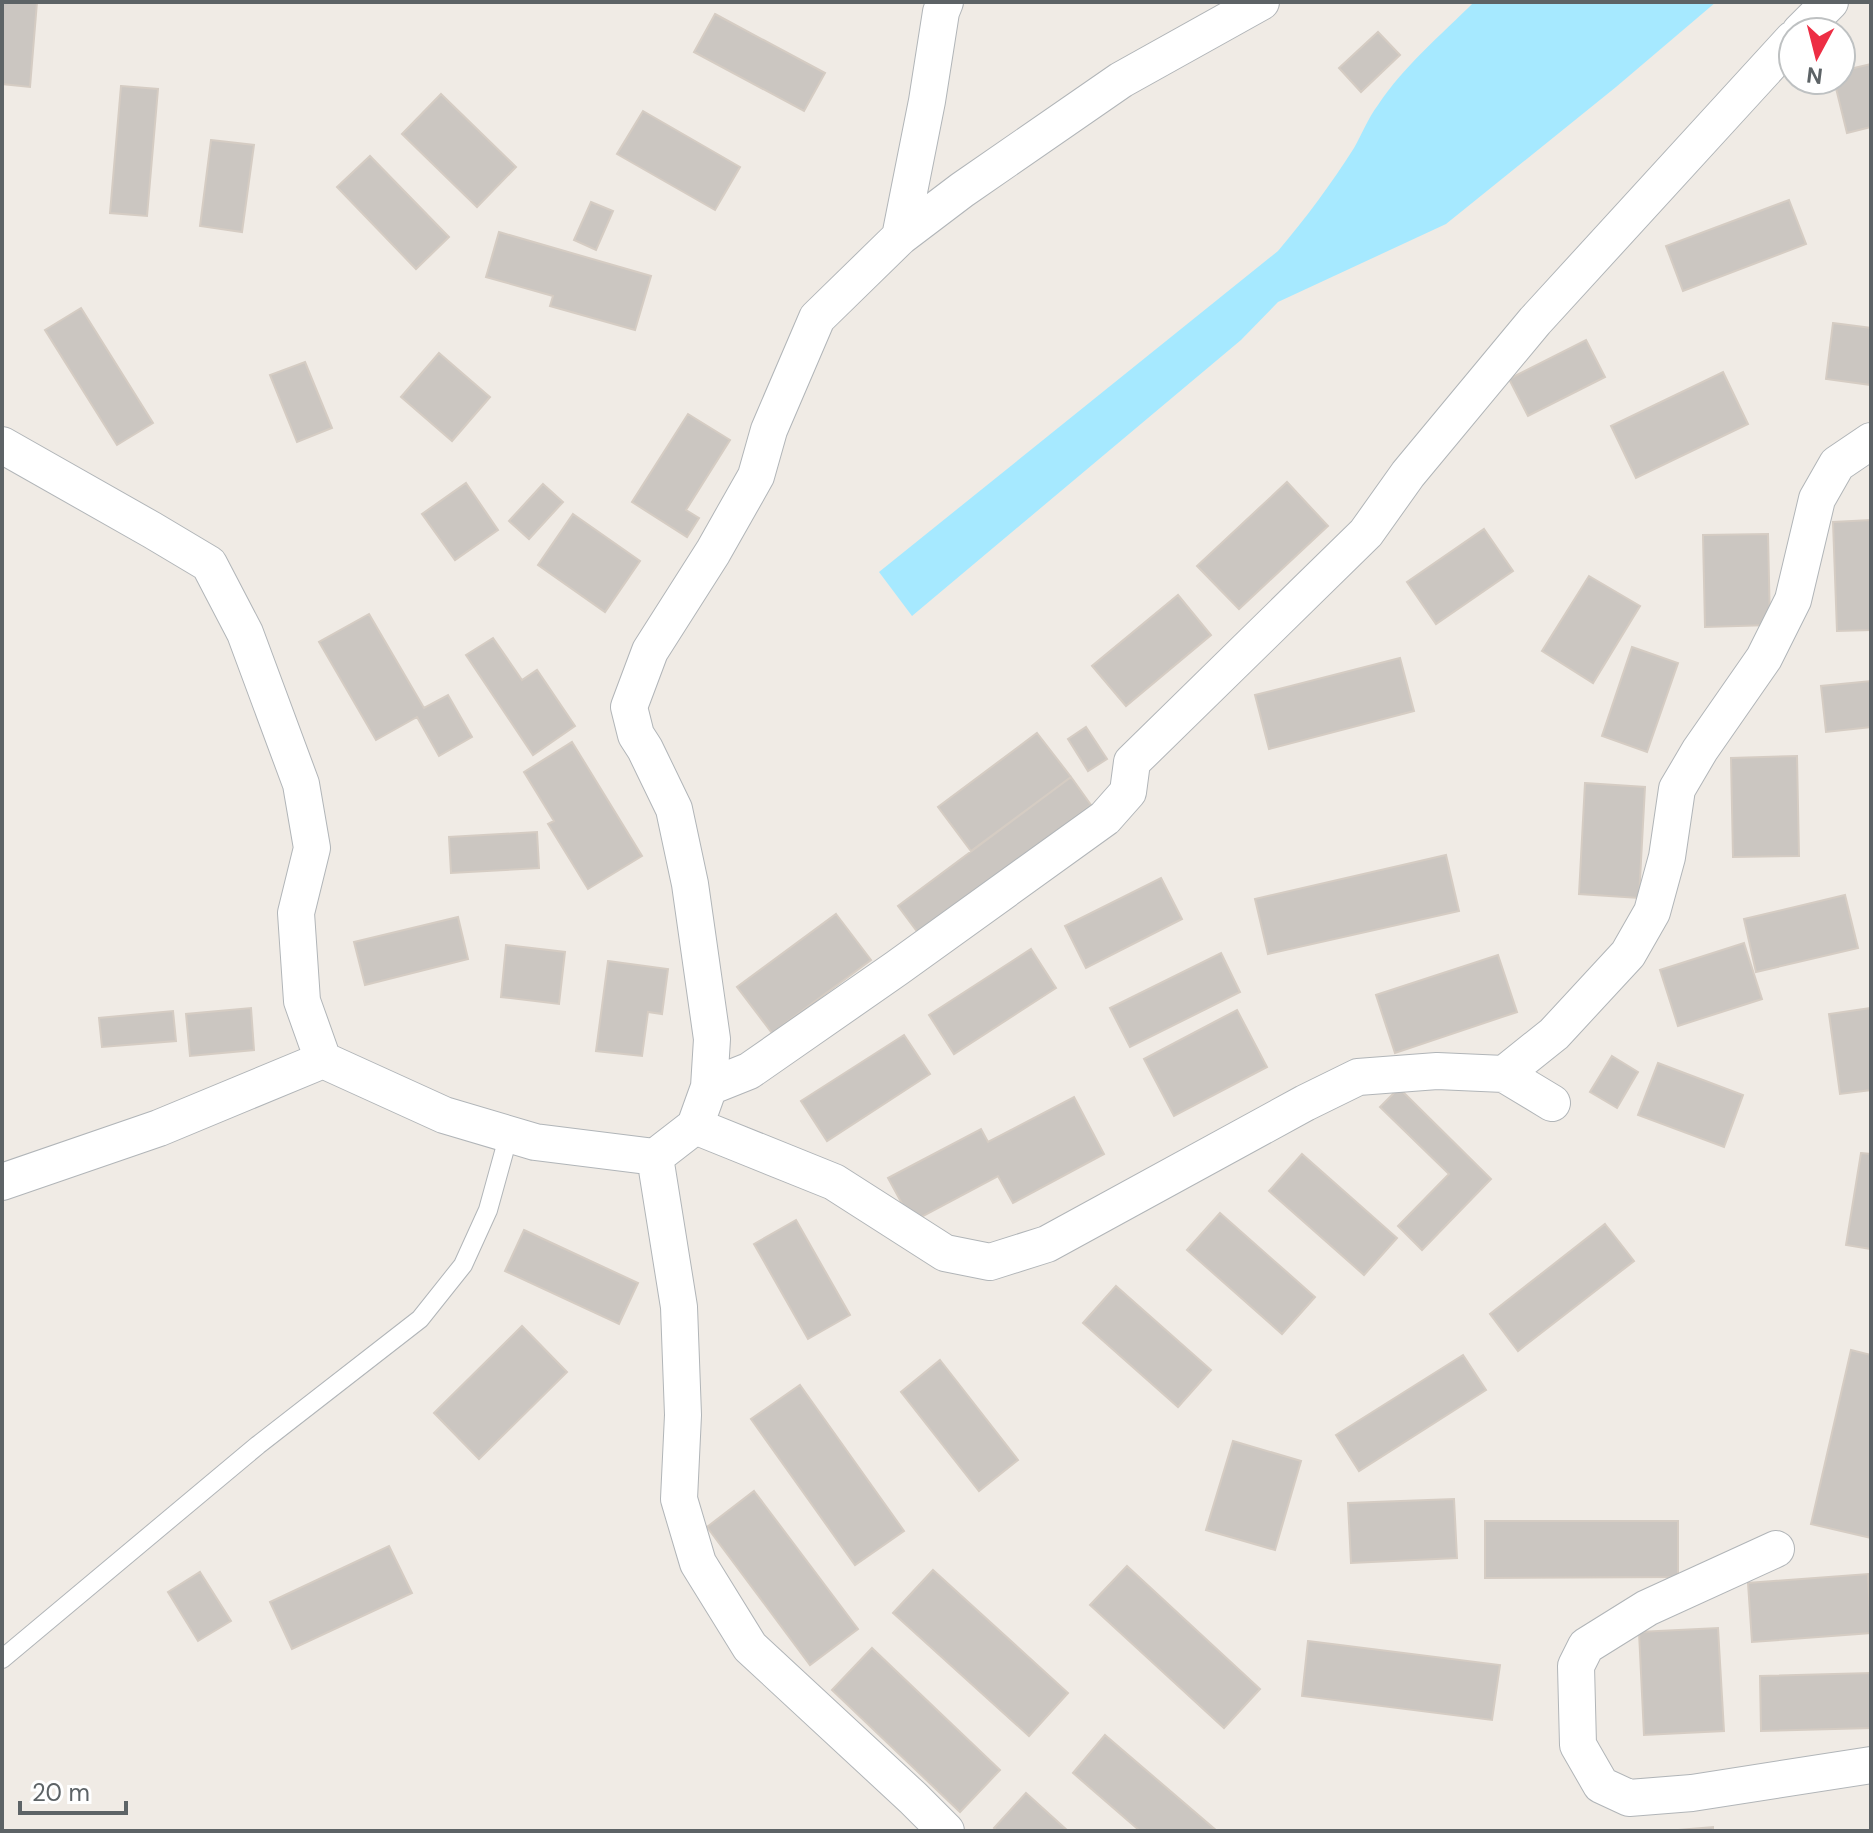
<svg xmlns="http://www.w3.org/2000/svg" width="1873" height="1833" font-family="'DM Sans',sans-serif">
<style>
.water{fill:#a6e9ff}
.building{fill:#cbc6c1;stroke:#d5ccc3;stroke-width:2}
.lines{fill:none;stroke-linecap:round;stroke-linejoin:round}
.lane-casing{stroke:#b1b5b8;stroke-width:20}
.street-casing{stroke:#b1b5b8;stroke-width:38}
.lane{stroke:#fff;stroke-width:18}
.street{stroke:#fff;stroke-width:36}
</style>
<rect width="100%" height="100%" fill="#f0ebe5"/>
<path class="water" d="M1474 2H1716L1616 87 1446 224 1278 302 1241 340 912 616 879 572 1278 251C1306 218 1331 184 1354 148 1362 134 1368 118 1378 105 1404 66 1441 35 1474 2Z"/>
<path class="building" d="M2 2H37L30 87 2 84Z
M715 14 825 73 804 111 694 52Z
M1378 32 1400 55 1361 92 1339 68Z
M1871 64V127L1847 133 1834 80H1841V71Z
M121 86 158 89 147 216 110 213Z
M441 94 516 167 477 207 402 134Z
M643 111 740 167 715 210 617 154Z
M211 140 254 145 242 232 200 226Z
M370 156 449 237 416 269 337 187Z
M1789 200 1806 244 1683 291 1666 246Z
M591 202 613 211 596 250 574 240Z
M499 232 651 276 635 330 550 306 553 296 486 277Z
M81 308 153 423 117 445 45 330Z
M1833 323 1871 328V385L1826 379Z
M1586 340 1605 377 1528 416 1509 379Z
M439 353 490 397 452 441 401 397Z
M305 362 332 428 297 442 270 375Z
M1723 372 1748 424 1636 478 1611 426Z
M688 414 730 440 686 510 699 518 687 537 632 502Z
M1287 482 1328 526 1239 609 1197 566Z
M466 483 498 530 455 560 422 514Z
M543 484 563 502 529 539 509 521Z
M573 514 640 561 605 612 538 565Z
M1871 520V630L1837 631 1833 522Z
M1484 529 1513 571 1436 624 1407 582Z
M1768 534 1770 625 1705 627 1703 535Z
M1589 576 1640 606 1593 683 1542 651Z
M1178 595 1211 635 1126 706 1092 666Z
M369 614 424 708 448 695 472 737 439 756 417 717 376 740 319 642Z
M493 638 522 680 537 670 575 726 533 755 466 655Z
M1632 647 1678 663 1647 752 1602 736Z
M1400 658 1414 711 1269 749 1255 695Z
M1871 681V727L1826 732 1821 686Z
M1086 727 1107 759 1088 771 1068 739Z
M1037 733 1071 777 971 851 938 807Z
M572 742 642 856 588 889 548 824 554 821 524 772Z
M1797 756 1799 856 1733 857 1731 758Z
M1071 777 1091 805 919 934 898 906Z
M1585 783 1645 787 1639 898 1579 894Z
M537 832 539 868 451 873 449 837Z
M1446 855 1459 911 1268 954 1255 899Z
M1161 878 1182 919 1086 968 1065 926Z
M1845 895 1858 948 1756 972 1744 919Z
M836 914 871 960 772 1033 737 987Z
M458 917 468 959 365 985 354 942Z
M1744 943 1762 999 1678 1026 1660 970Z
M506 945 565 952 559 1004 501 997Z
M1031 949 1056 988 954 1054 929 1015Z
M1221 953 1240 992 1130 1047 1110 1008Z
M1498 955 1517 1012 1395 1053 1376 995Z
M608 961 668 969 662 1014 648 1012 642 1056 596 1051Z
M251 1008 254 1050 190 1056 186 1014Z
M1871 1008V1090L1840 1094 1829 1014Z
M1237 1010 1267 1067 1174 1116 1144 1059Z
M173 1011 176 1041 102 1047 99 1018Z
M904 1035 930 1074 827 1141 801 1101Z
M1612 1056 1638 1072 1617 1108 1590 1092Z
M1658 1063 1743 1095 1724 1147 1638 1115Z
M1399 1088 1491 1179 1422 1250 1398 1226 1449 1174 1380 1107Z
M1074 1097 1104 1154 1013 1203 998 1176 912 1222 888 1178 981 1129 988 1142Z
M1861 1153 1871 1154V1249L1846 1245Z
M1302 1154 1397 1238 1364 1275 1269 1191Z
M1220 1213 1315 1297 1282 1334 1187 1250Z
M796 1220 850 1315 808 1339 754 1244Z
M1605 1224 1634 1261 1518 1351 1490 1314Z
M524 1230 638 1283 619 1324 505 1271Z
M1116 1286 1211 1370 1178 1407 1083 1323Z
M522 1326 567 1372 479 1459 434 1413Z
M1851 1350 1871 1355V1538L1811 1524Z
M1463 1355 1486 1390 1359 1471 1336 1435Z
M940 1360 1018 1460 979 1491 901 1392Z
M800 1385 904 1531 855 1565 751 1419Z
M1233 1441 1301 1461 1275 1550 1206 1530Z
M754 1491 858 1629 810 1665 707 1527Z
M1454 1499 1457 1558 1351 1563 1348 1503Z
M1485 1521H1678V1577L1485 1578Z
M389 1546 412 1593 292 1649 270 1602Z
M1127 1566 1260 1689 1224 1728 1090 1605Z
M933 1570 1068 1693 1029 1736 893 1613Z
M200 1572 231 1621 198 1641 168 1592Z
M1868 1574 1871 1633 1752 1642 1748 1583Z
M1718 1628 1724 1731 1644 1735 1639 1632Z
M1308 1641 1500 1665 1492 1720 1302 1696Z
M872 1648 1000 1770 960 1812 832 1690Z
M1871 1673V1728L1761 1731 1760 1676Z
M1105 1735 1217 1831H1140L1073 1773Z
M1026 1793 1068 1831H997L994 1828Z
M1713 1827V1831H1666Z"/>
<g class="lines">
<g class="lane-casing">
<path id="lane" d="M2 1659 258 1445 420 1319 463 1265 488 1210 509 1134"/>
</g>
<g class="street-casing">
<path id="street" d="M1800 32 1830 2
M900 237 927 101 941 12 945 2
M2 445 152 530 209 564 245 633 301 784 312 848 296 913 302 1001 323 1060 444 1115 535 1142 655 1157 695 1126 709 1087 712 1039 690 884 674 809 645 749 636 735 629 707 650 651 713 552 756 476 769 430 817 318 900 237 962 190 1121 80 1261 2
M1504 1074 1554 1034 1628 954 1652 912 1667 857 1677 789 1700 750 1764 658 1793 600 1817 499 1837 464 1871 441
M709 1087 749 1071 897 968 1105 818 1128 792 1132 762 1366 533 1408 474 1535 321 1793 39
M695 1126 834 1182 945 1253 990 1262 1047 1244 1305 1103 1358 1077 1437 1071 1504 1074 1552 1103
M655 1157 679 1307 683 1415 679 1499 698 1563 750 1647 913 1798 946 1831
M2 1182 159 1128 323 1060
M1776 1549 1647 1608 1586 1646 1576 1666 1578 1745 1601 1785 1629 1798 1692 1793 1871 1765"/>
</g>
<use href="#lane" class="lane"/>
<use href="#street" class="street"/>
</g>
<rect width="1873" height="1833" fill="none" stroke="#5d6366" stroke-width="8"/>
<g transform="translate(1817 56) rotate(187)"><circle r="38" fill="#ffffff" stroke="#bec1c2" stroke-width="2"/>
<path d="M0-6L14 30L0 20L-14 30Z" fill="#ed2e44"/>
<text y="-12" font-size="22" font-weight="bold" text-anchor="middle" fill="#5d6366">N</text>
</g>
<path d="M20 1801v12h106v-12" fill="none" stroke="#5d6366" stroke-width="4"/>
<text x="32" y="1801" font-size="24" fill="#5d6366" stroke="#ffffff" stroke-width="6" paint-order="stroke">20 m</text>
</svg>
